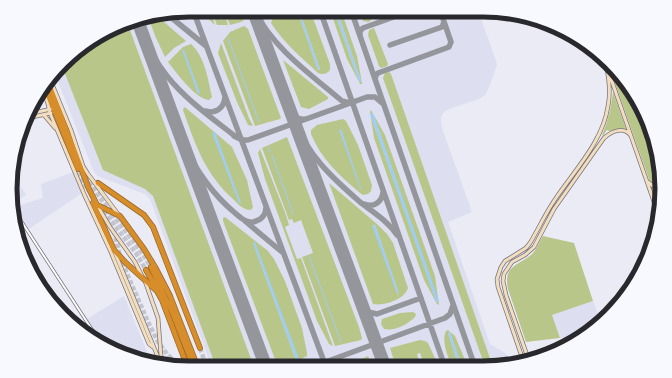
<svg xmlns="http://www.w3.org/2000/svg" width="672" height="378" font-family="Jost,sans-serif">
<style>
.built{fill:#dddeef}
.green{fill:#b9c689;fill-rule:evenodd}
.water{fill:#9fcdf3}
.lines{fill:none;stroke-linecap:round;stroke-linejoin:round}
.stream{stroke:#9fcdf3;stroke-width:1}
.taxiway{stroke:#95969c;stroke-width:5.5}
.runway{stroke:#95969c;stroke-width:13}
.highway-tunnel{stroke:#c3c4cd;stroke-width:4.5;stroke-dasharray:4.5 2;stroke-linecap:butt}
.street-casing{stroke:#75757e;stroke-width:3.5}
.secondary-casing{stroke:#75757e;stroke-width:4.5}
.highway-casing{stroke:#996a2b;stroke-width:6}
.street{stroke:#fff;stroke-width:2}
.secondary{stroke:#f3ddbf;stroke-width:3}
.highway{stroke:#d68d2a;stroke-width:4.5}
.rim{fill:none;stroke:#29292d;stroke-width:5}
</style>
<rect width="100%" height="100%" fill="#eaebf5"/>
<path class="built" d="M189 10H478L496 61 497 65 488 90 485 95 479 99 449 109 444 112 441 117V122L442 128 472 212 448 222 490 344 505 353 514 364 506 366 212 368 150 199 145 194 97 176 94 172 55 74 80 47 132 19Z
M73 172 82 193 29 229 14 207 43 198 41 184Z
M13 175 26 195 12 204 10 200Z
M124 296 150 359 104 345 87 319Z
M593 301 600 319 585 335 578 337 560 338 552 315Z"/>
<path class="green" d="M202 10H210L215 25 204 15Z
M211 10H223L228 25H217Z
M224 10H241L244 20 241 22 230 25Z
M290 10H297L318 70 320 69 299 10H310L330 64V70C327 74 323 75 318 73 301 57 284 43 271 23L273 17Z
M330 10H334L359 82 361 81 337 10H341L357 56 362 83V84H360L347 59Z
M359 10H368L371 20 369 22 363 21Z
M156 15 186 41 174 48 165 57 156 38 148 17Z
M127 22 254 367H216L153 196 145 189 103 170 62 66 80 47Z
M244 26 248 29 281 118 280 119 255 126 223 41 230 32Z
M374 28 388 64 387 66 381 68 379 66 368 35 369 30Z
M221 43 249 118 253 126 248 125 237 102 218 53Z
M191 44C205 57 208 79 212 97L209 100C195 99 176 72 168 62L183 47Z
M283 60 328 97V99L309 109 301 107Z
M609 66 625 80 635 99 657 165 659 184 654 185 650 182Z
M389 72 391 74 493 367H483L482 358 383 78 385 73Z
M613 92 626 129H620L611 132 607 130 603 136 602 135C608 121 611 108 613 92Z
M184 107 186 108 232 147 247 180 253 207 251 210C243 210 238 204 233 199 205 174 195 144 183 110Z
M371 110 385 135 435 276 439 305 437 304 424 280 374 138 370 112ZM373 113 438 301 437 302 370 114Z
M343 119 346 121 358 145 372 185 371 191 368 194 363 195 360 193C340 176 321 159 311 134V130L317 125Z
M287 137 359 327 362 338 361 340 335 346 302 257 313 253 301 220 294 223 292 219 289 220 262 148Z
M260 149 286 215 289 225 285 227 297 259 301 258 333 346 329 344 317 321 265 179 258 153Z
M329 183 378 225 387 234 393 243 408 288C404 300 384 306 373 304ZM373 225H375L398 291V295Z
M651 188H659L660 211Z
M225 217 268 251 274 259 285 281 302 328 307 353V356L294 362 285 365 276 362 223 221V218ZM253 243 298 359 297 360H296Z
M543 236 574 243 593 301 552 315 560 338 526 342 508 289C503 266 517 266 531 255 536 251 539 242 543 236Z
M413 312 416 314 415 317C407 325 395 331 384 329L381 324 382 319 400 313Z
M448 330 455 336 468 367H462L450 332 448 333 459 367H452C448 357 441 341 446 331Z
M420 340 425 341 428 343 439 367H425L420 353 417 354 421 367H396L390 348Z
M368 356 373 367H345Z"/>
<path class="water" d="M297 10H299L320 69 318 70Z
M334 10H337L361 81 359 82Z
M182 50H184L200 93 198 94Z
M373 113 439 301 436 302 370 114Z
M341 129 361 188V190L360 188 339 130Z
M215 132 241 203H239L212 133Z
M375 225 398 291 399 295 396 291 372 226Z
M255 242 299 359 296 360 253 243Z
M450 332 462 367H459L448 333Z"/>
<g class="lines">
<path class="stream" d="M218 10 222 21
M228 38 259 122
M269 147 270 152
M272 155 293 214
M309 256 341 342"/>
<path class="taxiway" d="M193 10 326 367
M254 10C274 49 309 73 342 101L350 103
M320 10 445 367
M351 10 475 367
M167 14 206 46
M169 15 177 16 186 10
M140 28C147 45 155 61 167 76 186 100 212 118 236 137
M360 35V31L363 28 413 10
M390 45 442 27 444 22
M375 79 376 75 378 73 449 47 451 42 440 10
M290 110C293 116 298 120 306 119
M205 111C215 114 224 109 225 97
M293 119C310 157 329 175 360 202 373 212 388 221 397 235
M234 136 242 140H248L367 97H375L382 103
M182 141C195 169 211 193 235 213 241 218 248 225 256 221 263 219 266 213 266 207
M364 204C374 208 382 202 383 192
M245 221 282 252
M362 304 368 312 377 314 421 298
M265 364 267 367
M312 367 445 318 450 314 453 305"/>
<path class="runway" d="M253 10 385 367
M137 19 266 367"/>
<path class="highway-tunnel" d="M72 161 79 177 89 191
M84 170C88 181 96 192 103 202 119 224 137 244 151 267
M100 206 136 253 146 270
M114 231 121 260 149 324 158 342 167 354 181 368
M200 348 207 368"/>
<g class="street-casing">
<path id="street" d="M39 91 42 99
M12 207 102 345"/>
</g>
<g class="secondary-casing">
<path id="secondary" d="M609 73 659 216
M50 79 71 130 83 166 88 174 118 214
M42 87 48 104 50 113 84 194 110 250 149 344 153 347
M641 112 657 158
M29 114 51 109
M44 115 55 128
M28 118 51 113
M648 182 653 186 659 185
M97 205 110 227 135 262 142 276
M115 253 160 362
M145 281 158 318 161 356 164 363
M528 358 506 295 503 281 504 274 512 262 525 255 534 247 554 209 604 138C612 131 624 126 631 136
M523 360 498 287 497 279 501 267 505 261 526 248 530 243C539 228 546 212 556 198 575 170 603 141 608 106 611 92 609 78 606 64"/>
</g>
<g class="highway-casing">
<path id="highway" d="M48 82 89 189 97 205 120 216 144 249 155 267 170 296 198 368
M44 85 78 169
M98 183 144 215 153 227 200 348
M93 203 114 250 126 263 157 291 162 300 188 368
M151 267 172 312 194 368
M146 270 157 289"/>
</g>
<use href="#street" class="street"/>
<use href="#secondary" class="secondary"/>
<use href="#highway" class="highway"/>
</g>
<path d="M0 0H672V378H0ZM189 17H483A172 172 0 0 1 655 189V189A172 172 0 0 1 483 361H189A172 172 0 0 1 17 189V189A172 172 0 0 1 189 17Z" fill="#f8f8ff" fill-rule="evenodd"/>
<path class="rim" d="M189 17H483A172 172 0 0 1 655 189V189A172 172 0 0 1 483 361H189A172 172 0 0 1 17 189V189A172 172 0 0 1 189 17Z"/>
</svg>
